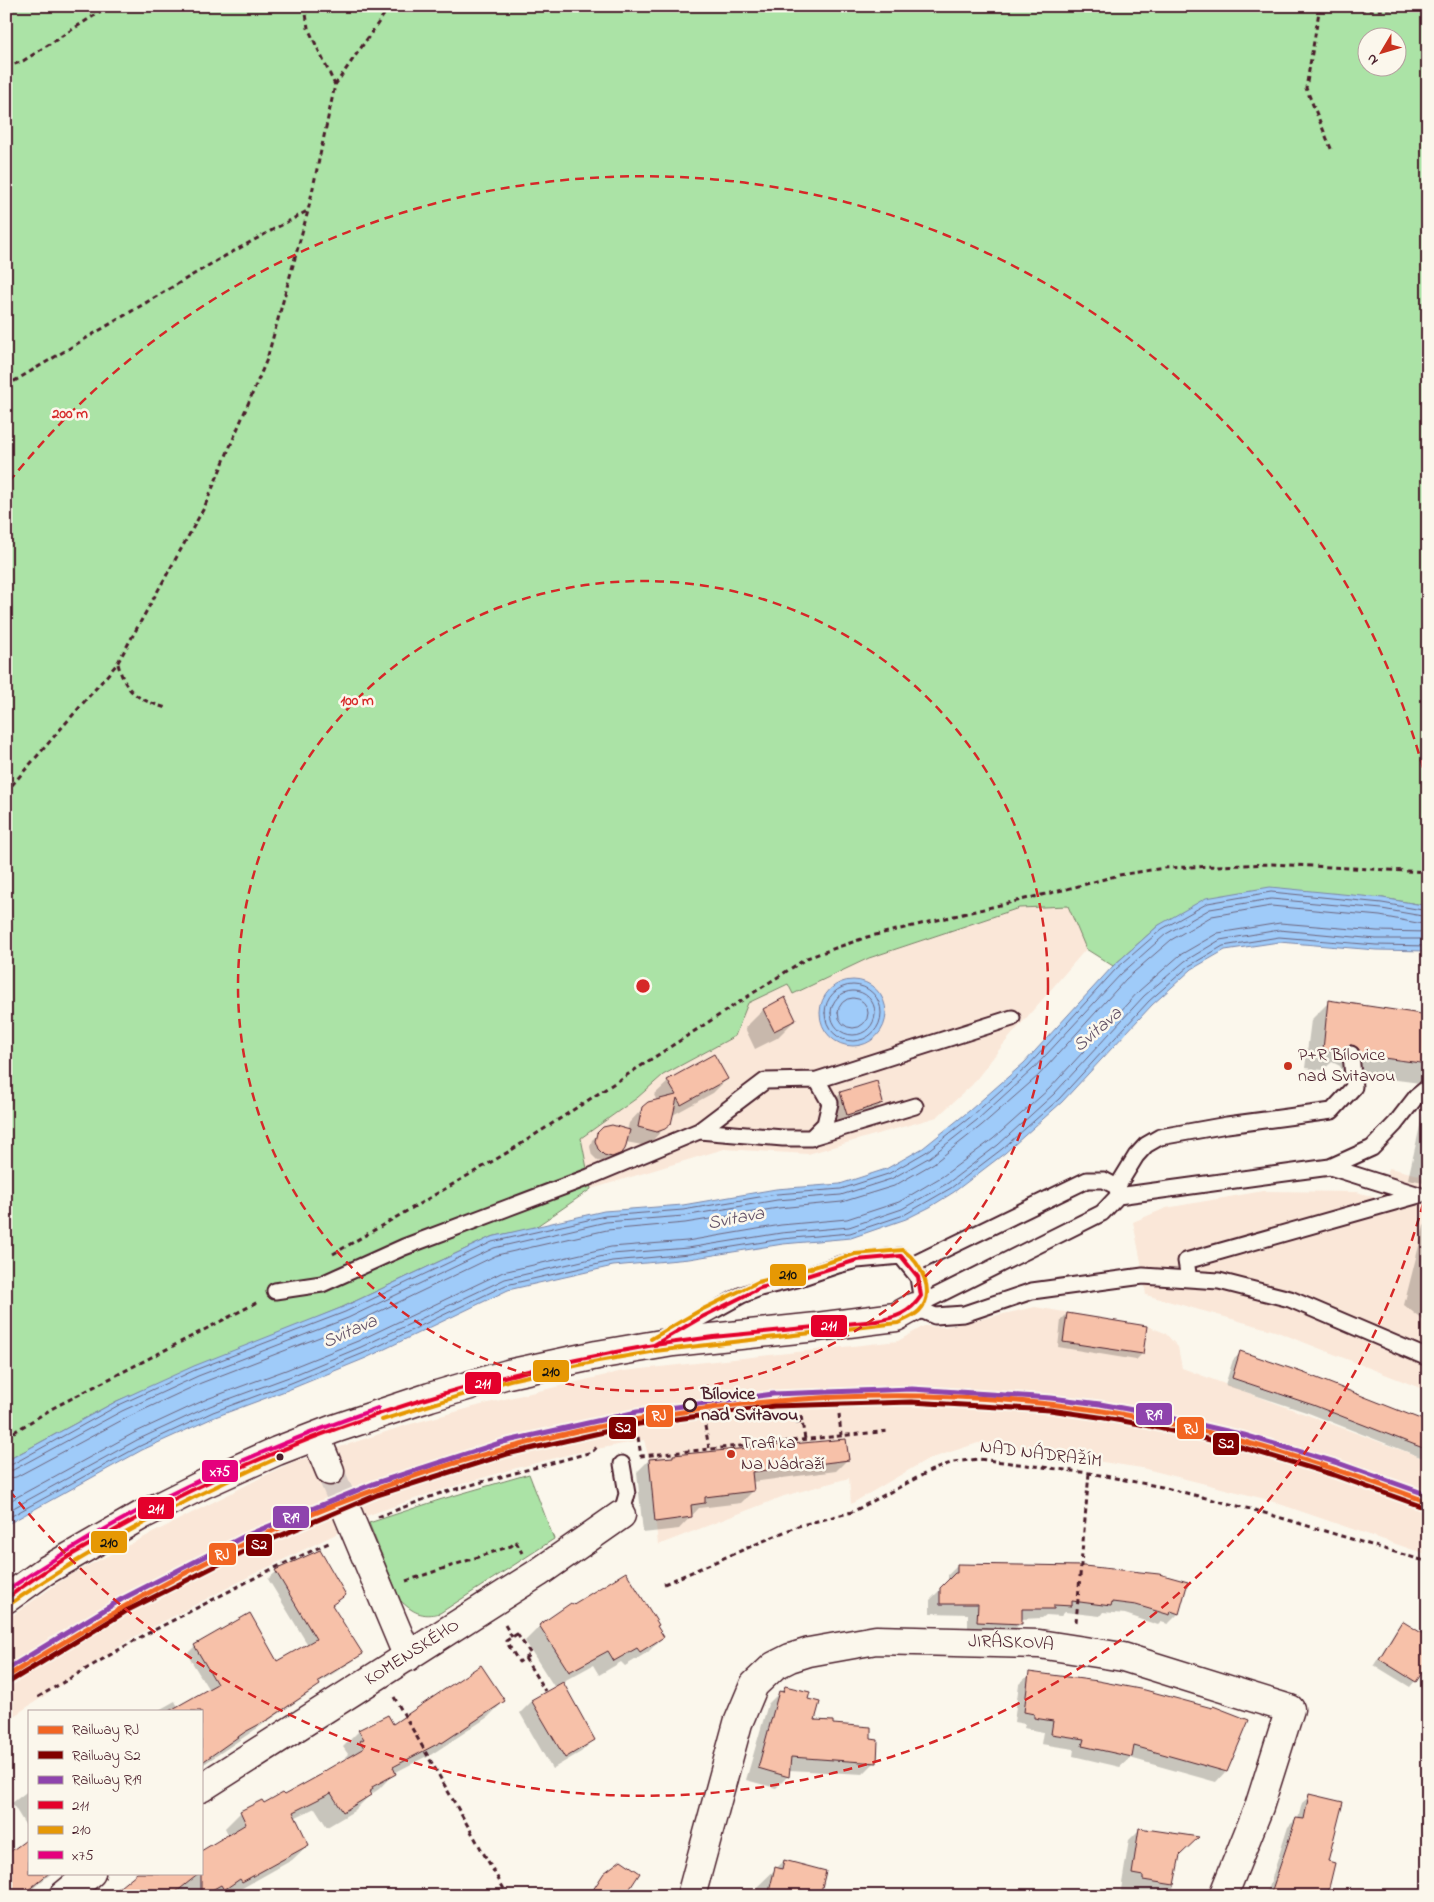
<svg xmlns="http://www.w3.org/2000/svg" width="1434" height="1902" font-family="'Indie Flower',sans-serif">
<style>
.built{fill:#fae7d8}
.green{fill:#abe3a6;stroke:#7a8168;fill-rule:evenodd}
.water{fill:#9fcbf9;stroke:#7d86a7}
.shadow{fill:#0003}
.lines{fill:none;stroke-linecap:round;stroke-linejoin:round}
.shore{stroke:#6c647d;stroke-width:1}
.building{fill:#f7c1a9;stroke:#4a1f2b}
.street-tunnel{stroke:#d8ccc5;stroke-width:28;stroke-dasharray:28 14;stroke-linecap:butt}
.lane-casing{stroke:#4a1f2b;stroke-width:19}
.street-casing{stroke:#4a1f2b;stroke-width:31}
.path{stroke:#4a1f2b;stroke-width:3;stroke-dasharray:5 4;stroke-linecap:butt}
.lane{stroke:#fbf7ec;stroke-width:15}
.street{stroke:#fbf7ec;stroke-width:28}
.bus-1-casing{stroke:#fbf7ec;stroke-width:8}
.bus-2-casing{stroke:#fbf7ec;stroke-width:8}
.bus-3-casing{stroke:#fbf7ec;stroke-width:8}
.bus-1{stroke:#e4002b;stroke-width:4}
.bus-2{stroke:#e69804;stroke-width:4}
.bus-3{stroke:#e5007d;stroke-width:4}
.rail-1-casing{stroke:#fbf7ec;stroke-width:9}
.rail-2-casing{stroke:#fbf7ec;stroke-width:9}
.rail-3-casing{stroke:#fbf7ec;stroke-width:9}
.rail-1{stroke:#f26522;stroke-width:5}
.rail-2{stroke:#800000;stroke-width:5}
.rail-3{stroke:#8e44ad;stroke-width:5}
.ring{fill:none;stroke:#d62828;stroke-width:2.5;stroke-dasharray:9 6}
.poi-dot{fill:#c8321e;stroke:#fbf7ec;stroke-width:2}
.stop-dot{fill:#fbf7ec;stroke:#4a1f2b;stroke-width:2.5}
.bus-dot{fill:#4a1f2b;stroke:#fbf7ec;stroke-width:2}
.labels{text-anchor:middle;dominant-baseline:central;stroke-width:5;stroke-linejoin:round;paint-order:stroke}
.poi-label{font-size:18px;fill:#4a1f2b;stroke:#fbf7ec;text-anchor:start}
.stop-label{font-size:18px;font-weight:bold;fill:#4a1f2b;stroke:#fbf7ec;text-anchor:start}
.street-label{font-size:18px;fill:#4a1f2b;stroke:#fbf7ec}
.water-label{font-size:19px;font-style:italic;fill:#645369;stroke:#fbf7ec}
.centre{fill:#d62828;stroke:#fbf7ec;stroke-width:2.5}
.ring-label{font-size:15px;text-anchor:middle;font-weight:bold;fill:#d62828;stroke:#fbf7ec;stroke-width:5;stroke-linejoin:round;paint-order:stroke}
.line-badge{stroke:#fbf7ec;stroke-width:2}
.badge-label{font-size:14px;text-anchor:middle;font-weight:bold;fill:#fff}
.pale-badge-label{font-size:14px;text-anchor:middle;font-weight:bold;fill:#111}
</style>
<rect width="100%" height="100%" fill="#fbf7ec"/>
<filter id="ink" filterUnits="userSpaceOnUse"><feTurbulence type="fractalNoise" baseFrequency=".02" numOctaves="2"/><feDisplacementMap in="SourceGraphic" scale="10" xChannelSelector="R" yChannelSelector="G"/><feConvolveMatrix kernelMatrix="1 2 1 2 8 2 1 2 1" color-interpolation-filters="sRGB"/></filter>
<g filter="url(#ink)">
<path class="built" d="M1069 905 1086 949 1002 1046 972 1085 937 1117 808 1154 724 1149 591 1189 580 1138 637 1098 663 1075 735 1036 748 1003 789 984 794 994 869 958 1019 908Z
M1389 1168 1428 1177V1391L1275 1331 1146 1295 1142 1267 1133 1222 1166 1208 1263 1191 1357 1192 1380 1199Z
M1035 1307 1147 1326 1165 1333 1178 1347 1182 1368 1428 1460V1555L1265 1499 1142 1468 978 1443 926 1460 851 1504 849 1478 784 1496 658 1545 649 1459 644 1440 571 1454 509 1470 435 1492 363 1517 338 1533 252 1575 134 1637 6 1721V1620L68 1576 288 1464 407 1425 492 1402 623 1371 898 1341 924 1326 944 1327Z"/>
<path class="green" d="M6 6H1428V906L1383 898 1159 925 1113 966 1086 949 1068 906 1019 908 869 958 793 994 788 984 748 1003 735 1036 663 1075 637 1098 581 1138 591 1189 534 1228 491 1237 343 1307 117 1401 6 1461ZM1366 38H1396V68H1366Z
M529 1474 554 1539 440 1613C422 1618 412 1612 400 1600L369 1523 439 1500Z"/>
<path class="water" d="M1270 887 1383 898 1428 906V951L1376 950 1279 942 1225 950 1192 969 1152 1005 1062 1102 1005 1153 954 1192 930 1207 906 1219 851 1238 783 1244 689 1259 613 1266 508 1290 366 1358 293 1388 215 1417 142 1450 6 1525V1461L117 1401 194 1366 343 1307 491 1237 604 1211 683 1205 776 1189 840 1184 886 1169 923 1148 969 1111 1024 1063 1113 966 1159 925 1206 898Z
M820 1013a33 33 0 1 1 66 0a33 33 0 1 1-66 0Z"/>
<path class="shadow" d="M1329 1002 1428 1016V1084L1343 1073 1340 1066 1332 1062 1323 1070 1305 1068 1311 1020Z
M763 1010 795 1020 777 1038 755 1049 745 1028Z
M727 1079 713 1093 671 1116 669 1123 650 1143 642 1145 626 1142 621 1152 614 1159 606 1162 598 1161 592 1155 590 1147 592 1140 604 1128 627 1131 629 1123 643 1108 657 1101 654 1095 668 1082Z
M841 1093 882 1103 864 1121 829 1132 823 1112Z
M1428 1102V1183L1408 1179 1425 1104Z
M1428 1223V1324L1404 1305 1424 1226Z
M1067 1314 1146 1327 1142 1354 1136 1360 1058 1347 1061 1320Z
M1241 1353 1428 1423V1460L1306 1412 1225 1385 1233 1360Z
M673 1456 848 1459 836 1471 752 1482 753 1491 741 1503 699 1508 679 1529 643 1533 637 1472 649 1460 671 1458Z
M319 1551 344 1595 331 1606 361 1653 353 1661 318 1683 319 1685 311 1692 201 1766V1711H157L175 1701 178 1707 209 1690 187 1654 195 1646 277 1663 308 1645 268 1579 276 1572Z
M958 1565 1084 1567 1178 1614 1168 1624 1161 1622 1158 1625 1125 1614 1103 1612 1100 1616 1065 1612 1061 1616 1046 1615 1042 1618 1021 1619V1623L1010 1633 968 1632V1614L930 1613V1600L948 1582V1575Z
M571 1605 656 1626 663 1637 648 1652 625 1666 621 1662 599 1675 593 1665 562 1682 593 1740 581 1752 552 1769 520 1713 532 1701 555 1688 525 1641 540 1626Z
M1402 1622 1415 1681 1410 1687 1374 1665 1397 1628Z
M1030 1674 1226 1771 1216 1782 1130 1758 1120 1767 1073 1756 1074 1749 1041 1744 1043 1732 1024 1728 1025 1724 1014 1722 1019 1684Z
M785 1687 807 1700 813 1721 832 1726 869 1741 875 1762 863 1774 789 1770 788 1776 776 1788 746 1780 768 1704Z
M504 1701 488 1717 426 1758 425 1757 394 1773 379 1789 370 1795 354 1811 327 1827 315 1808 294 1818 308 1845 292 1860 228 1896 224 1894 222 1896H178L177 1894 174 1896H111L139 1873H201L229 1836 225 1828 241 1812 283 1796 346 1760 345 1757 348 1754 343 1747 359 1731 387 1716 392 1725Z
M29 1790V1831L12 1803Z
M1310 1796 1316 1896H1261L1268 1890 1288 1827 1296 1819H1298L1302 1803Z
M1139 1830 1179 1855 1172 1896H1120L1129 1840Z
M784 1861 819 1891 825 1893V1896H755L757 1887Z
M29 1873H52L23 1896H6Z
M605 1874 635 1892 632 1896H589Z"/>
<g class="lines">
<path class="shore" d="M825 1013a28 28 0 1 1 56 0a28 28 0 1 1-56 0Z
M831 1013a22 22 0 1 1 44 0a22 22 0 1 1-44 0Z
M838 1013a15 15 0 1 1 30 0a15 15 0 1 1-30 0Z
M6 1465H11L119 1405 195 1370 345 1312 492 1242 605 1216 683 1210 777 1194 841 1189 888 1174 926 1152 973 1115 1028 1066 1116 969 1162 929 1208 903 1271 892 1382 903 1428 911
M6 1472 13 1470 122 1411 198 1376 348 1318 494 1248 606 1222 684 1216 777 1200 841 1195 891 1179 930 1157 977 1120 1032 1070 1121 974 1166 934 1210 909 1271 899 1382 909 1428 917
M6 1479 16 1477 126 1418 201 1383 351 1325 497 1255 607 1230 685 1223 778 1208 842 1202 894 1186 934 1163 982 1125 1038 1076 1126 979 1171 940 1212 916 1271 906 1380 916 1428 925
M6 1503 134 1433 207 1399 286 1370 358 1341 503 1272 611 1247 687 1241 781 1225 847 1219 899 1202 943 1176 993 1139 1049 1089 1139 991 1180 955 1218 933 1280 923 1377 931 1428 932
M6 1512 137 1440 210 1406 289 1377 361 1347 505 1279 612 1254 688 1248 781 1233 849 1227 902 1209 948 1183 998 1145 1054 1094 1144 996 1185 961 1220 940 1279 930 1376 939H1428
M6 1519 140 1446 213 1412 291 1383 364 1353 506 1285 612 1261 689 1254 782 1239 850 1233 904 1215 951 1188 1002 1149 1059 1099 1149 1001 1189 966 1223 946 1279 937 1376 945 1428 946"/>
</g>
<path class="building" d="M785 997 796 1020 774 1031 763 1009Z
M1328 1000 1428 1015V1064L1361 1055 1358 1048 1351 1045 1345 1047 1342 1053 1323 1050Z
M714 1054 728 1079 681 1105 677 1098 671 1124 665 1129 657 1132 638 1127 642 1107 648 1102 676 1095 667 1080Z
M877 1081 883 1103 847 1115 840 1092Z
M612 1125 630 1130 625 1149 622 1153 612 1157 604 1155 598 1149 595 1141 597 1133 603 1127Z
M1067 1313 1147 1326 1143 1354 1063 1342Z
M1240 1351 1304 1373 1428 1422V1450L1313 1405 1232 1378Z
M846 1439 849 1460 752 1472 754 1491 705 1497V1503L691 1505 692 1517 655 1522 649 1459 673 1457V1455Z
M320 1550 346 1595 332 1605 363 1654 318 1681 320 1685 269 1719 245 1732 201 1763V1711H169L217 1684 194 1645 250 1613 277 1661 316 1639 275 1570Z
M957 1564 1084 1566 1159 1574 1188 1582 1179 1614 1171 1611 1170 1615 1136 1605 1112 1602 1111 1606 1072 1601V1606L1054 1605V1609H1022V1624L977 1622 978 1604H940V1588L955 1573H957Z
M626 1572 659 1625 657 1626 664 1637 640 1652 637 1648 614 1661 608 1651 569 1672 539 1625 571 1603 572 1605Z
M1402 1621 1428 1637V1664L1416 1682 1379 1659Z
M481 1665 505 1701 442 1743 441 1742 393 1767 396 1774 372 1787 373 1789 369 1792 371 1795 343 1812 331 1793 293 1812 309 1845 242 1882 240 1879 224 1890 221 1885 201 1896V1851L246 1824 240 1811 262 1800 264 1803 282 1793 284 1795 322 1774 321 1773 364 1748 360 1741 364 1739 358 1730 388 1715 393 1724Z
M1029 1672 1098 1681 1145 1690 1212 1708 1213 1706 1249 1720 1227 1772 1134 1746 1132 1757 1082 1746 1084 1739 1051 1734 1053 1721 1034 1718V1714L1024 1712Z
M563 1682 595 1740 565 1758 531 1700Z
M785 1686 810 1692 808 1699 820 1702 815 1720 833 1721V1724L871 1727V1739L878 1740 877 1763 791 1757 789 1777 758 1768 779 1691 783 1692Z
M1309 1794 1343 1802 1328 1861 1335 1863 1327 1896H1270L1296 1818 1304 1819Z
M1139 1828 1199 1837 1180 1855 1174 1885 1143 1880V1876L1132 1874Z
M29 1838V1873H49L21 1896H6V1855Z
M621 1860 640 1873 625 1896H589L604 1873Z
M784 1860 826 1871 820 1896H768L775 1867 782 1869Z
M137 1873H200L171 1896H109Z"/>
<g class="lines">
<path class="street-tunnel" d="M330 1471 348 1514"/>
<g class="lane-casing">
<path id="lane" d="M699 1131 783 1138H811L825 1124 830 1103 817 1080
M815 1136 915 1106
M1330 1167 1419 1195
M1117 1187 1136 1156 1146 1145 1160 1137 1227 1125 1332 1111 1354 1087 1351 1054
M1118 1196 1330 1167 1372 1148 1395 1124 1416 1097 1428 1087
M910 1266 1087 1180H1104L1117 1187 1118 1196 1102 1213 914 1307
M1189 1279 1186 1261 1419 1195
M275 1291 322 1284 404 1247 589 1177 699 1131 765 1081 817 1080 1012 1018
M914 1307 935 1316 964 1314 1032 1291 1143 1276 1219 1281 1290 1299 1428 1358
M666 1337 742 1295 760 1288 797 1279 838 1265 857 1260 901 1256 918 1277 921 1296 914 1307
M621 1515 627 1494 622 1464"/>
</g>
<g class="street-casing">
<g id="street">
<path d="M316 1437 330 1471"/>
<path d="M348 1514 408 1657"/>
<path d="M6 1599 45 1571 142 1515 204 1484 277 1451 334 1429 430 1397 508 1374 597 1355 673 1342 817 1327 896 1317 914 1307"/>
<path id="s1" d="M201 1788 538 1573 621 1515"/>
<path d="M63 1896 91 1873"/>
<path id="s2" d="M691 1896 738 1723 754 1685 774 1666 790 1658 809 1652 876 1640 1039 1644 1123 1657 1290 1709 1259 1807 1223 1896"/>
</g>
</g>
<path class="path" d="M305 6 308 28 335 85
M1320 6 1306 88 1332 151
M1324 6C1352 10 1380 13 1408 6
M6 67 23 61 109 6
M6 386 216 261 307 211
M118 664C126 694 138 699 166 708
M6 792 117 664 204 508 267 359 308 211 335 85 390 6
M333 1254 510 1151 807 958 867 937 1075 887 1119 875 1164 868 1272 864 1428 872
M839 1414 841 1435
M801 1416 805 1439
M796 1423 802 1422
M705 1426 709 1448
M6 1437 53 1408 258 1302
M638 1437 641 1456 889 1431
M378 1517 438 1494 592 1452 599 1445
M406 1581 511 1546 516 1542 522 1553
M664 1584 798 1526 852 1512 930 1471 953 1462 979 1459 1089 1473 1162 1487 1258 1511 1428 1562
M1076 1622 1089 1473
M505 1625 512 1637
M517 1634 531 1654 519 1662 506 1641Z
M525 1658 545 1691
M38 1697 139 1638 268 1571 331 1542
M394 1697 508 1896"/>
<use href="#lane" class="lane"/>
<use href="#street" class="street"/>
<g class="bus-1-casing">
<path id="bus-1" d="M901 1256 918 1277 921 1296C910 1313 895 1318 876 1321L713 1337 654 1345 702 1317 760 1288 797 1279 857 1260Z
M6 1599C48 1566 95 1541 141 1516 302 1430 474 1376 654 1345"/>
</g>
<g class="bus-2-casing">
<path id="bus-2" d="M651 1339 699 1311 758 1282 795 1273 855 1254 903 1250C921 1263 937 1293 919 1311 914 1316 904 1320 898 1323L655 1351
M382 1420 510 1380 598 1361 651 1352
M10 1604C95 1545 185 1499 280 1457"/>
</g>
<g class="bus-3-casing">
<path id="bus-3" d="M6 1591C125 1509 242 1456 378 1408"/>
</g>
<use href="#bus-1" class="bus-1"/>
<use href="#bus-2" class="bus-2"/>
<use href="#bus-3" class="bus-3"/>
<g class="rail-1-casing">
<path id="rail-1" d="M6 1677C85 1629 164 1581 248 1542 511 1421 809 1368 1096 1410 1210 1427 1320 1462 1428 1502"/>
</g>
<g class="rail-2-casing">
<path id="rail-2" d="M9 1682 128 1610 251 1548 377 1495 507 1454 639 1424 774 1406 911 1402 1050 1410 1099 1417 1146 1425 1241 1447 1334 1475 1426 1508"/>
</g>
<g class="rail-3-casing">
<path id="rail-3" d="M6 1670 122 1599 245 1536 373 1484 503 1442 637 1412 773 1394 912 1389 1051 1398 1100 1404 1149 1413 1244 1435 1338 1463 1428 1495"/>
</g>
<use href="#rail-1" class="rail-1"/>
<use href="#rail-2" class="rail-2"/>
<use href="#rail-3" class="rail-3"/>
</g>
</g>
<g class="ring">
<circle cx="643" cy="986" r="405"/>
<path d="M1427 1189A810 810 0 0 1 9 1490M9 482A810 810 0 0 1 1427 783"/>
</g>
<g class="poi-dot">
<circle cx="1288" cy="1066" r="5"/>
<circle cx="731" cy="1454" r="5"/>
</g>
<circle class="stop-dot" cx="690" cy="1405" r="6"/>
<circle class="bus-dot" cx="280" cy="1457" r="4.5"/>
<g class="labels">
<g class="poi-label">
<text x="1298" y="1056">P+R Bílovice<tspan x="1298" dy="21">nad Svitavou</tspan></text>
<text x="741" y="1444">Trafika<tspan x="741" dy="21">Na Nádraží</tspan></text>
</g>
<g class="stop-label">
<text x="701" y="1395">Bílovice<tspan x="701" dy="21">nad Svitavou</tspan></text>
</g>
<g class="street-label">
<text transform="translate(1041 1455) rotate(7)">NAD NÁDRAŽÍM</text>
<text stroke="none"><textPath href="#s2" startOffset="489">JIRÁSKOVA</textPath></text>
<text stroke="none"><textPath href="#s1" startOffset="251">KOMENSKÉHO</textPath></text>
</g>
<g class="water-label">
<text transform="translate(1098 1030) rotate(-41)">Svitava</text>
<text transform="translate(736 1219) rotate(-11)">Svitava</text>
<text transform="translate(350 1332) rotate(-24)">Svitava</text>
</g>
</g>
<circle cx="643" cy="986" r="8" class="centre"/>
<g class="ring-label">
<text x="70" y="418">200 m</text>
<text x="357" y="705">100 m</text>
</g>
<g class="line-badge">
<rect x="769" y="1263" width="38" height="24" rx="5" fill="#e69804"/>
<rect x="810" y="1314" width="38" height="24" rx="5" fill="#e4002b"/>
<rect x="532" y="1359" width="38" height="24" rx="5" fill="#e69804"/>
<rect x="464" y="1371" width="38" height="24" rx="5" fill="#e4002b"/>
<rect x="1135" y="1402" width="38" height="24" rx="5" fill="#8e44ad"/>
<rect x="645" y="1404" width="29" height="24" rx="5" fill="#f26522"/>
<rect x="608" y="1416" width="29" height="24" rx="5" fill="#800000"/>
<rect x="1176" y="1416" width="29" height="24" rx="5" fill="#f26522"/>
<rect x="1212" y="1432" width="28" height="24" rx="5" fill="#800000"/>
<rect x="201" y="1459" width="38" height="24" rx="5" fill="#e5007d"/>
<rect x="137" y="1496" width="38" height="24" rx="5" fill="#e4002b"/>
<rect x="272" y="1505" width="38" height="24" rx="5" fill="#8e44ad"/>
<rect x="90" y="1530" width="38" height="24" rx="5" fill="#e69804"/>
<rect x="245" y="1533" width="28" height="24" rx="5" fill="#800000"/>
<rect x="208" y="1542" width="29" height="24" rx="5" fill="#f26522"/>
</g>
<g class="badge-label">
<text x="829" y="1330">211</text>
<text x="483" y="1388">211</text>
<text x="1154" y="1419">R19</text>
<text x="659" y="1420">RJ</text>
<text x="623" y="1432">S2</text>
<text x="1191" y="1433">RJ</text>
<text x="1226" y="1448">S2</text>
<text x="220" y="1476">x75</text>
<text x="156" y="1513">211</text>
<text x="291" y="1522">R19</text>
<text x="259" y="1549">S2</text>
<text x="222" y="1559">RJ</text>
</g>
<g class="pale-badge-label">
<text x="788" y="1279">210</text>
<text x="551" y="1376">210</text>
<text x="109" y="1547">210</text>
</g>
<rect width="1434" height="1902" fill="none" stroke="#fbf7ec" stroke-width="25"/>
<rect x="12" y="12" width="1409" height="1877" fill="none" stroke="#4a1f2b" stroke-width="2" filter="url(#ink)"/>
<rect x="28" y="1710" width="175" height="165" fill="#fbf7ec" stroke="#b4a19f"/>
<rect x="38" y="1726" width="25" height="8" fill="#f26522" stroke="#b4a19f"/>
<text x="72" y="1734" font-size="15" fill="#4a1f2b">Railway RJ</text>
<rect x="38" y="1751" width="25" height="8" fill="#800000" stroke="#b4a19f"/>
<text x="72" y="1760" font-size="15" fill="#4a1f2b">Railway S2</text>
<rect x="38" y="1776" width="25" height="8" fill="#8e44ad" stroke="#b4a19f"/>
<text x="72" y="1784" font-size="15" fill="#4a1f2b">Railway R19</text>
<rect x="38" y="1801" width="25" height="8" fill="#e4002b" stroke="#b4a19f"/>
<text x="72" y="1810" font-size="15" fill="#4a1f2b">211</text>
<rect x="38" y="1826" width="25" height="8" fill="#e69804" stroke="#b4a19f"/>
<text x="72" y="1834" font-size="15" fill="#4a1f2b">210</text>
<rect x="38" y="1851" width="25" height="8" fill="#e5007d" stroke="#b4a19f"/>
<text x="72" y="1860" font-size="15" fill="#4a1f2b">x75</text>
<g transform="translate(1382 52) rotate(232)"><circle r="24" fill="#fbf7ec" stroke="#b4a19f"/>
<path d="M0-4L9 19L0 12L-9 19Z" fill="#c8321e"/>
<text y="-8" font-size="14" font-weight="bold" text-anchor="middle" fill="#4a1f2b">N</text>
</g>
</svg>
